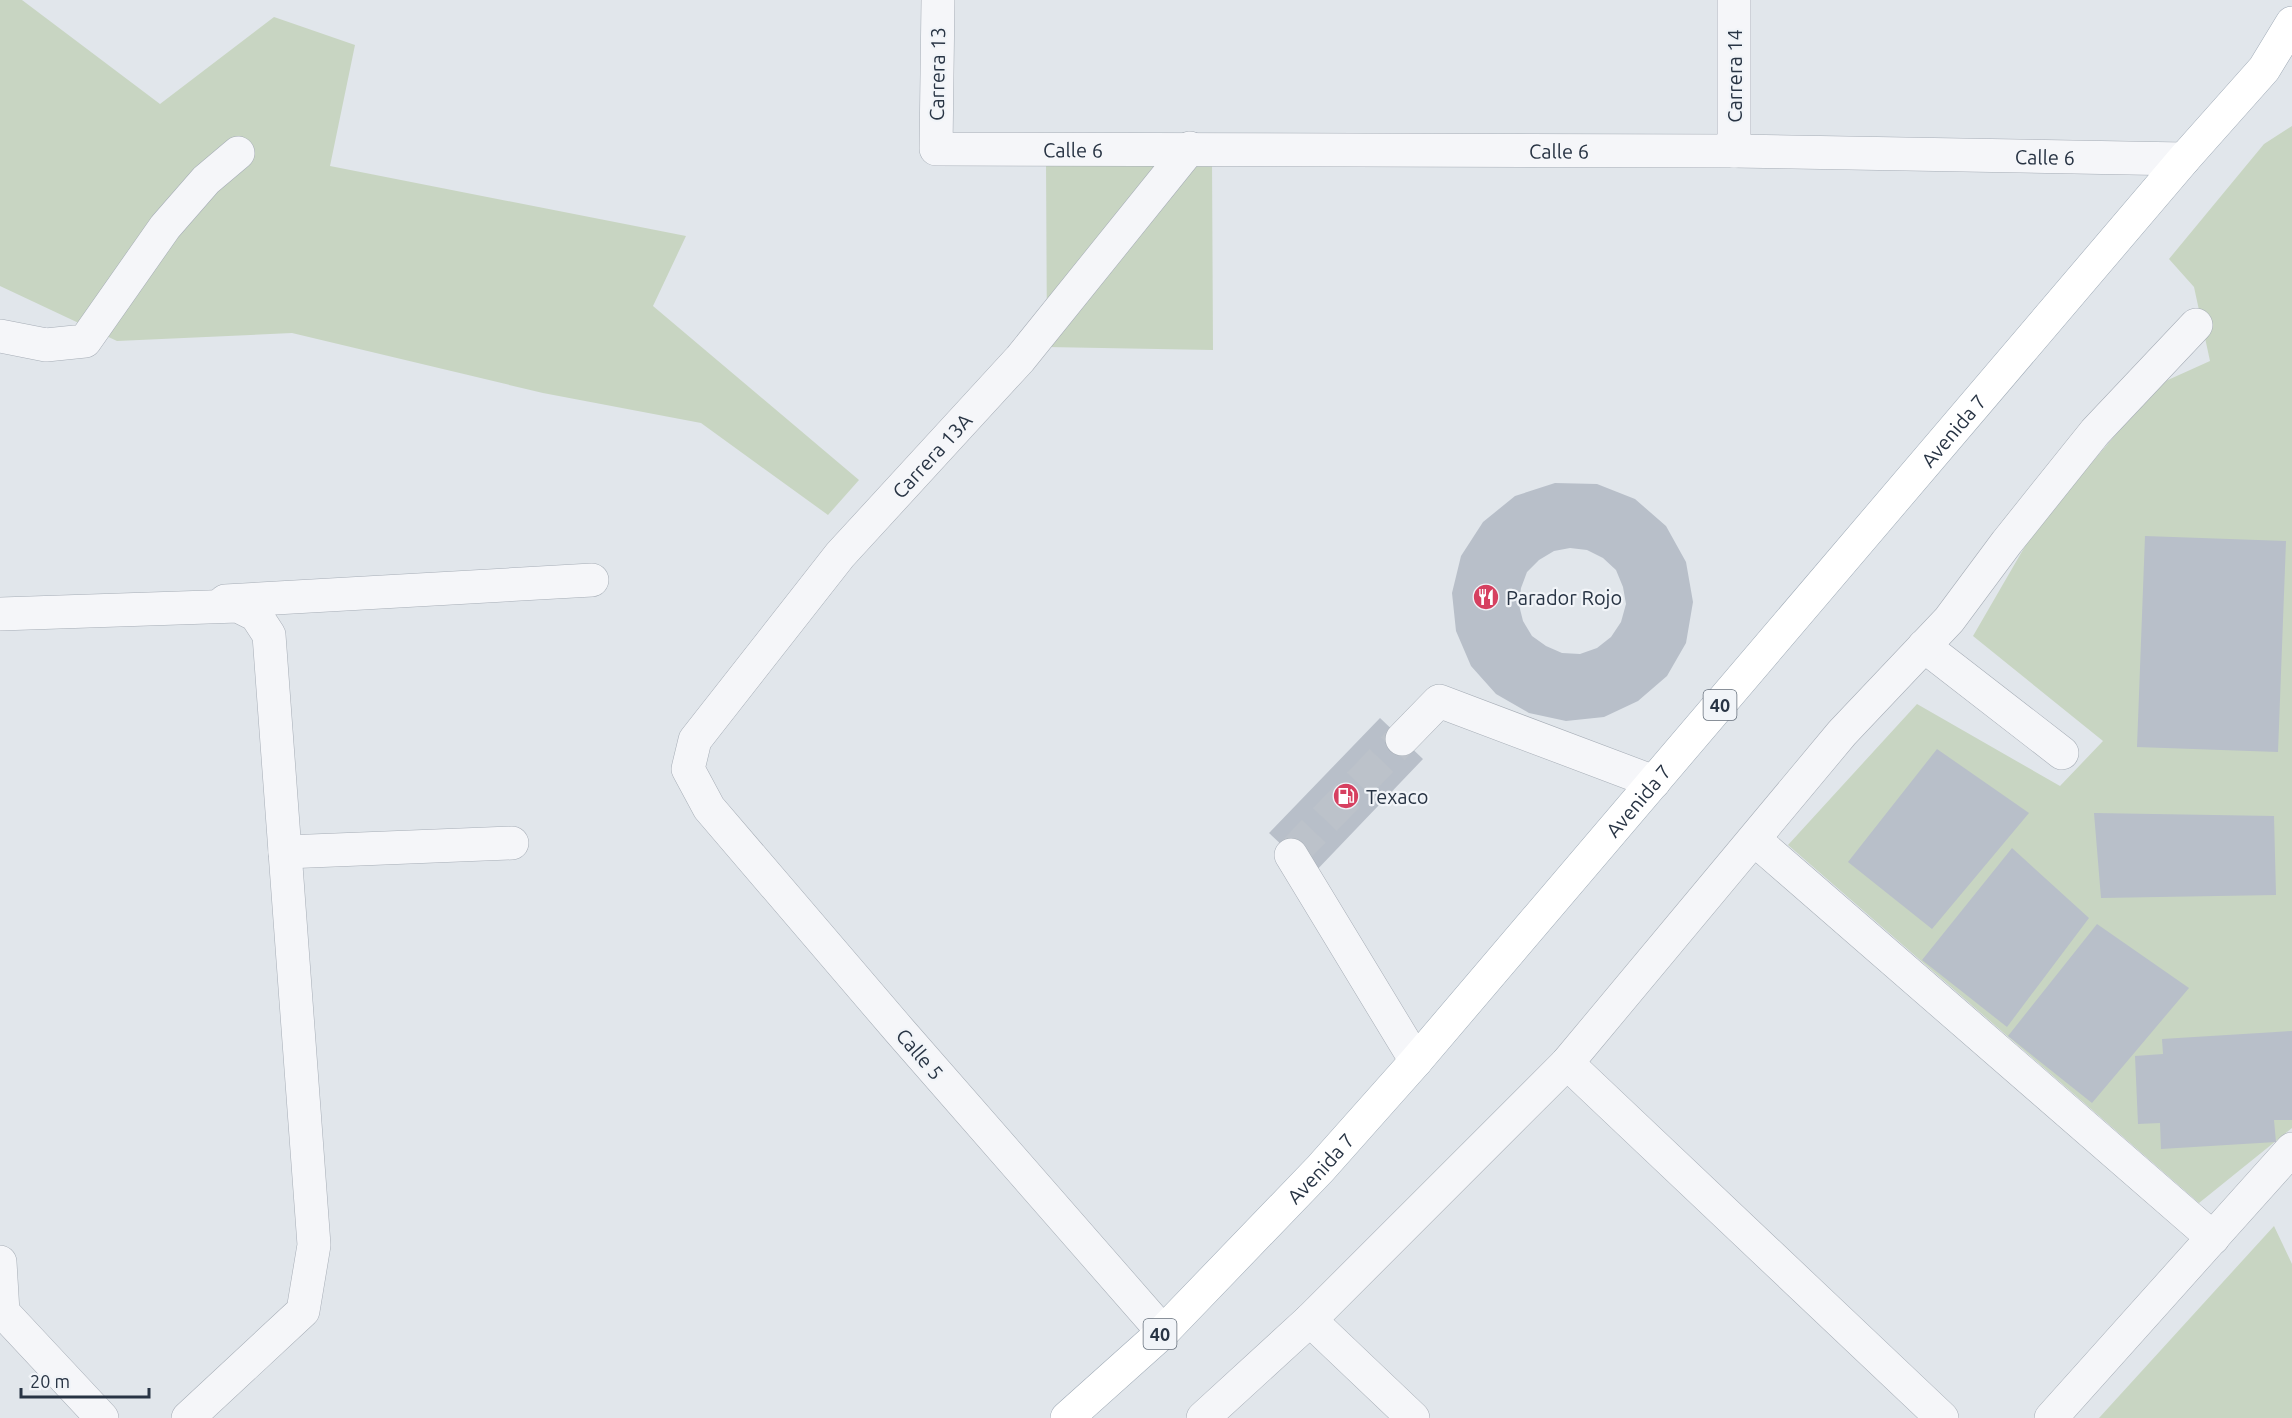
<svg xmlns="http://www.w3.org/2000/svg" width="2292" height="1418" font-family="Ubuntu,sans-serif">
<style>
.green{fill:#c8d5c2}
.building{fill:#b8bfc9;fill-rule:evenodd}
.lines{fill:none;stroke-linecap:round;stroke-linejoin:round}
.minor-tunnel{stroke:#bcc2ca;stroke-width:33;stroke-dasharray:33 16;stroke-linecap:butt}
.minor-casing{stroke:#a6adb6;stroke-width:34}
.major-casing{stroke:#a0abb7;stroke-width:34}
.minor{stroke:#f5f6f9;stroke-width:33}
.major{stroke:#fff;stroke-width:33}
.labels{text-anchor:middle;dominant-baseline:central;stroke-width:4.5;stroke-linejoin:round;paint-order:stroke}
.shield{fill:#f1f4f8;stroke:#646e7a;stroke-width:1.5}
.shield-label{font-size:18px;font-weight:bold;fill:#283444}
.street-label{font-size:20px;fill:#283444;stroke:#f1f4f8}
.poi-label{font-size:20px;fill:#283444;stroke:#f1f4f8;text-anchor:start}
</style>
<rect width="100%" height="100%" fill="#e1e6eb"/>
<path class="green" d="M0 0H22L160 104 274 17 355 45 330 166 686 236 653 306 859 480 828 515 701 423 543 393 292 333 117 341 0 286Z
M2292 126V1128L2199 1203 1788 845 1917 704 2060 786 2103 741 1973 636 2035 529 2159 384 2210 361 2194 287 2169 259 2264 144Z
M1212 160 1213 350 1047 347 1046 161Z
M2274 1226 2292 1264V1418H2099Z"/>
<path class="building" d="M1555 483 1597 484 1635 499 1666 526 1686 562 1693 602 1686 643 1667 676 1638 701 1604 717 1566 721 1529 713 1496 694 1471 666 1456 631 1452 593 1461 556 1483 522 1515 496ZM1570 548 1587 550 1603 558 1616 570 1623 587 1626 604 1621 622 1611 637 1597 648 1580 654 1562 653 1546 646 1532 636 1523 621 1519 605 1521 588 1527 572 1539 560 1554 551Z
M2145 536 2286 541 2278 752 2137 747Z
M1380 718 1423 759 1313 874 1269 833Z
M1937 749 2029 813 1932 929 1848 862Z
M2094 813 2274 816 2276 895 2101 898Z
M2012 848 2089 918 2007 1027 1922 960Z
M2097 924 2189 988 2092 1103 2008 1036Z
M2292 1031V1120H2274L2276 1142 2161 1149 2160 1123 2138 1124 2135 1056 2163 1054 2162 1039Z"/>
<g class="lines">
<path class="minor-tunnel" d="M1291 855 1402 739"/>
<g class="minor-casing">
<g id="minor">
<path id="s1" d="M938 0 936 149 1734 151 2184 159"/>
<path d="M1734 0V151"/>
<path d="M0 336 46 345 85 341 165 227 206 180 238 153"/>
<path d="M225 601 592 580"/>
<path d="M0 614 238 606 256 615 269 635 314 1245 303 1311 188 1418"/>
<path d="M1924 646 2062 753"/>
<path d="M1402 739 1439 701 1654 782"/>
<path d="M1755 840 2213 1238"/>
<path d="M285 852 512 843"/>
<path d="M1291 855 1416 1061"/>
<path d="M1567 1063 1942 1418"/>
<path d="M0 1262 3 1312 102 1418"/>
<path d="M1310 1320 1413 1418"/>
<path id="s2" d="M1163 1332 899 1030 709 808 688 769 695 740 840 555 1020 359 1190 148"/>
<path d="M1203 1418 1310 1320 1567 1063 1842 733 1949 620 2007 542 2095 432 2196 325"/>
<path d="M2051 1418 2292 1149"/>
</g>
</g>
<g class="major-casing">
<g id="major">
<path id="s3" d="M1067 1418 1163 1332 1320 1169 1416 1061 2184 159 2264 69 2292 23"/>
</g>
</g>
<use href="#minor" class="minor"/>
<use href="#major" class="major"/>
</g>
<defs>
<g id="restaurant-disc" transform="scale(1.35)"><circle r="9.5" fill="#d64060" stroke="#f1f4f8"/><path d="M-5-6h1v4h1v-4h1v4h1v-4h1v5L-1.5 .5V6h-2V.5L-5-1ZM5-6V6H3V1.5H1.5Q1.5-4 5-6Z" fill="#fff"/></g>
<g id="fuel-disc" transform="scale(1.35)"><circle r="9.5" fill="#d64060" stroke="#f1f4f8"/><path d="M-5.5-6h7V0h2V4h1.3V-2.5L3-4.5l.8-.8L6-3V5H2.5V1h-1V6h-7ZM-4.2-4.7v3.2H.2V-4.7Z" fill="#fff"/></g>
</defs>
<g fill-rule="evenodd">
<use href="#restaurant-disc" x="1486" y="597"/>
<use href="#fuel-disc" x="1346" y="796"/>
</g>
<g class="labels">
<g class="shield">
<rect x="1703.5" y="690" width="33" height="30" rx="4.5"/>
<rect x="1143.5" y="1319" width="33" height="30" rx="4.5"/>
</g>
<g class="shield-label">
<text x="1720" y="705">40</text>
<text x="1160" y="1334">40</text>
</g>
<g class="street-label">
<text transform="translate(937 74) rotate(-89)">Carrera 13</text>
<text transform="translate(1734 76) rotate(-90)">Carrera 14</text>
<text stroke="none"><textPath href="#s1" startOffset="286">Calle 6</textPath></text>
<text stroke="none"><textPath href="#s1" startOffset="772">Calle 6</textPath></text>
<text stroke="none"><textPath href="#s1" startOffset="1258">Calle 6</textPath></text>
<text stroke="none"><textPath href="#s3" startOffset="1328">Avenida 7</textPath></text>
<text stroke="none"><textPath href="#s2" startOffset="1138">Carrera 13A</textPath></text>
<text stroke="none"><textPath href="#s3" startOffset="842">Avenida 7</textPath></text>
<text transform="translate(920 1054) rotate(49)">Calle 5</text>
<text stroke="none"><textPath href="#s3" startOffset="356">Avenida 7</textPath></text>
</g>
<g class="poi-label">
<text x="1506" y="597">Parador Rojo</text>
<text x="1366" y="796">Texaco</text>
</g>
</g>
<path d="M21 1388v9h128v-9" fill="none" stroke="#283444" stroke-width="3"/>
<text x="30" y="1388" font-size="18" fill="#283444" stroke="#f1f4f8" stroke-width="4.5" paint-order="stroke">20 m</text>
</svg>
